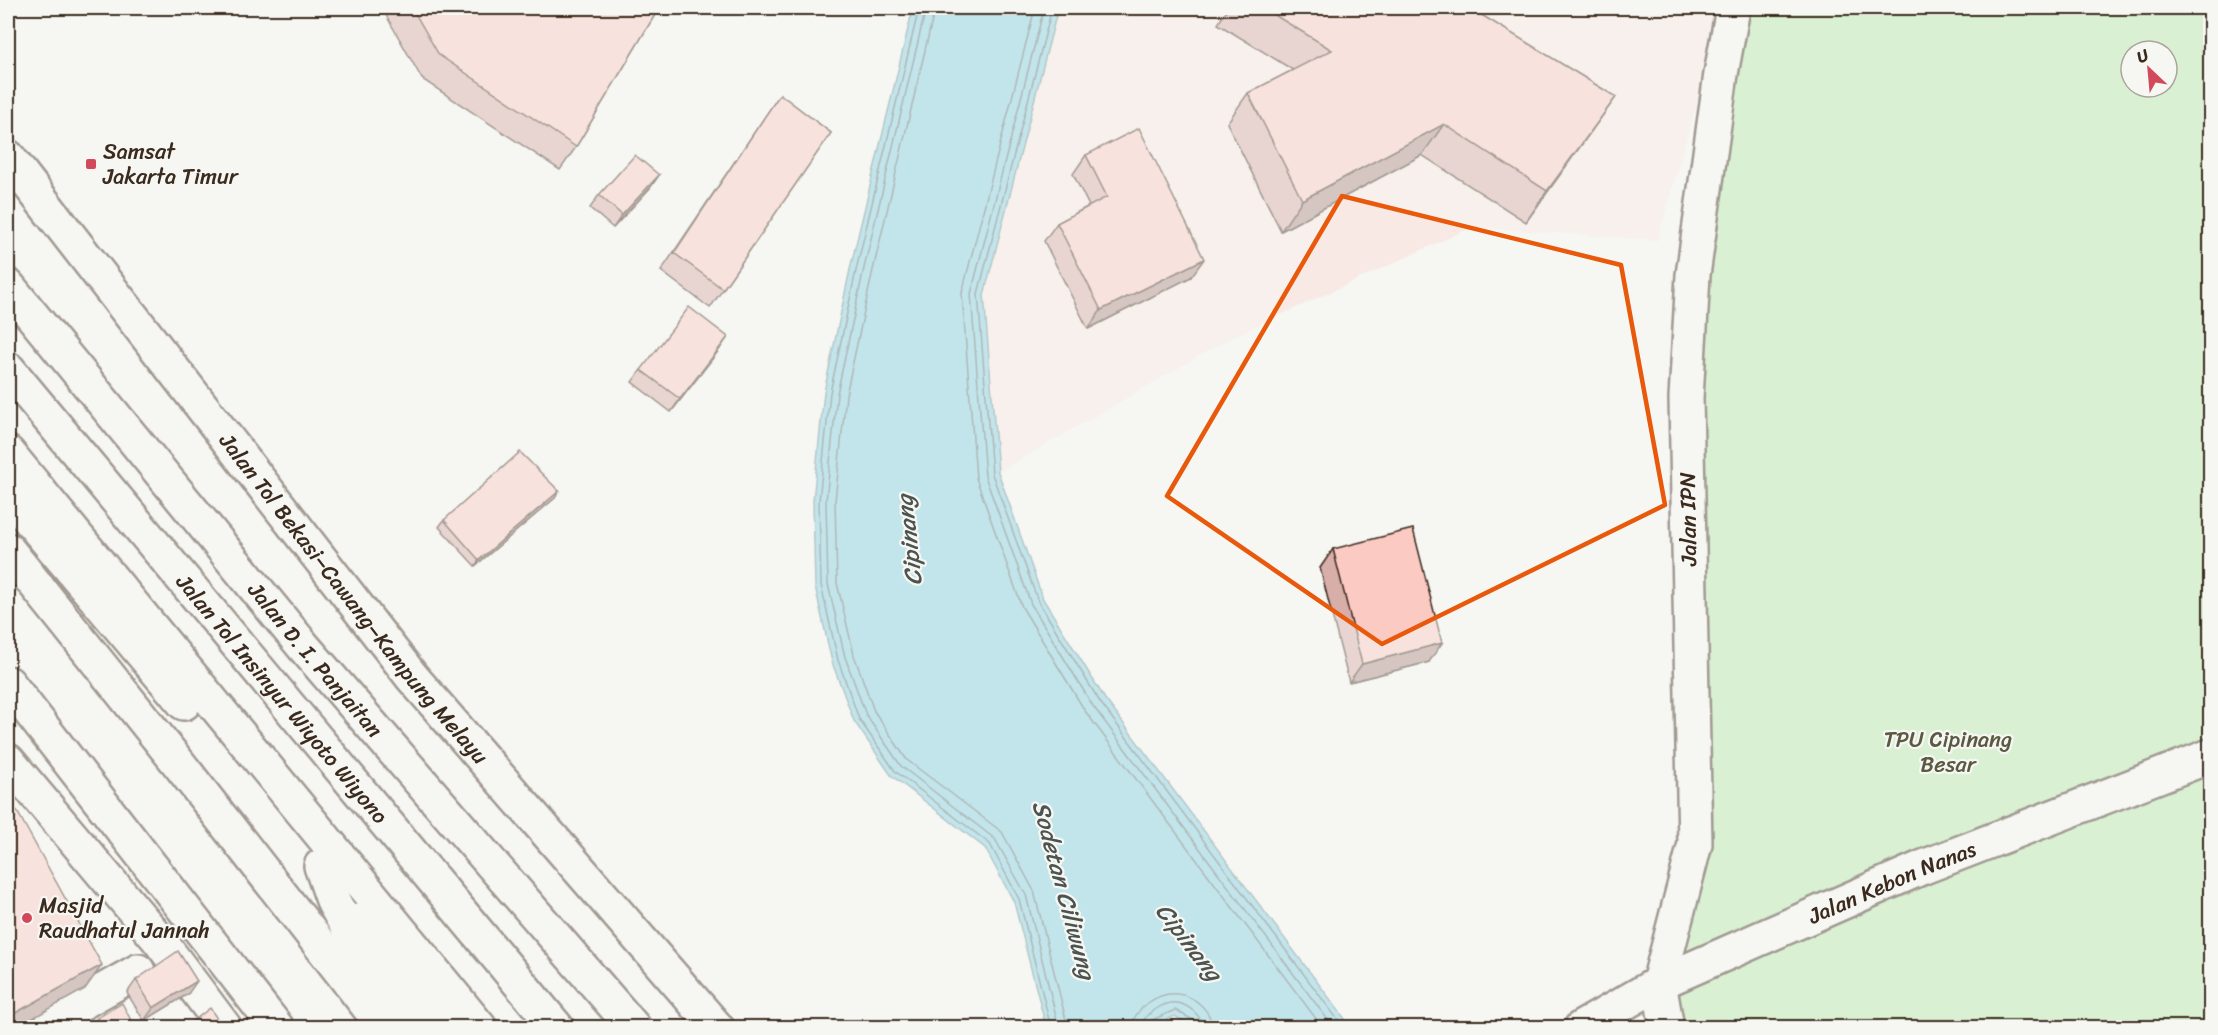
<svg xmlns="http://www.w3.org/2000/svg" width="2218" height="1035" font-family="Sriracha,sans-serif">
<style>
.built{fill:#f8e9e4}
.green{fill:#b6eaac;stroke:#788a65;stroke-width:1.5;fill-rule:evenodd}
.water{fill:#84d0e4;stroke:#678e95;stroke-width:1.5}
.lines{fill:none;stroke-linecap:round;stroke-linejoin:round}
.shore{stroke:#586c6d;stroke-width:1.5}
.street-casing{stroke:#3b2a1e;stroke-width:38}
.secondary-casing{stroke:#3b2a1e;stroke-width:38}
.highway-casing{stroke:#3b2a1e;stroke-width:38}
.street{stroke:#f6f6f2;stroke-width:33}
.secondary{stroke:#f6f6f2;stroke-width:33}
.highway{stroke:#f6f6f2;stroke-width:33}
.wall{fill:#d8aea8;stroke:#3b2a1e;stroke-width:1.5}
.shaded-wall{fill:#b08d88;stroke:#3b2a1e;stroke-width:1.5}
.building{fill:#fbcac3;stroke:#3b2a1e;stroke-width:1.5}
.marked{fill:none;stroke:#e8590c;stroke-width:4.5;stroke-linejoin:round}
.poi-dot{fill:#d1495b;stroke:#f6f6f2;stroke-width:2}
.labels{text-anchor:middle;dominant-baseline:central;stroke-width:4.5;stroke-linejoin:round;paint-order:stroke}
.poi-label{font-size:22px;fill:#3b2a1e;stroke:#f6f6f2;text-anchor:start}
.street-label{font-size:22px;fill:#3b2a1e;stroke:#f6f6f2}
.park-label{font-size:22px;fill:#5a5a42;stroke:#f6f6f2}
.water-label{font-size:24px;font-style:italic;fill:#4d5450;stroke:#f6f6f2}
</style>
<rect width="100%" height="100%" fill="#f6f6f2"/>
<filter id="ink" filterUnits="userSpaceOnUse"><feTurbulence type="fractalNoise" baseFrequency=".0167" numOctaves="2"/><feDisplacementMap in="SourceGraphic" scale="12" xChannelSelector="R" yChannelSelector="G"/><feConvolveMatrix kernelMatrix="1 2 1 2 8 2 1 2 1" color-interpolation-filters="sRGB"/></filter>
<g filter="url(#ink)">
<path class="built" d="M1058 8H1724L1657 240 1472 227 1228 339 998 472 984 295Z"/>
<path class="green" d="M1735 8H2210V1027L1679 1028 1693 275ZM2131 51H2167V87H2131Z"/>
<path class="water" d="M913 8H1058L984 295 998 472 1043 599 1105 699 1351 1027H1193L1175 1016 1149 1027H1046L1014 902 985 848 891 775 854 721 832 662 815 586 813 501 824 392 851 265Z"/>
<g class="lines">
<path class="shore" d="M919 8 857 266 830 393 819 501 821 585 838 660 859 719 895 771 990 844 1019 899 1051 1028
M926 8 864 268 837 394 826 501 828 584 845 657 866 715 901 766 995 839 1026 895 1059 1028
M935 8 873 270 846 395 835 501 837 583 854 655 874 711 907 760 1002 832 1034 891 1068 1028
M1035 8 962 293 976 478 1022 607 1085 711 1323 1028
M1044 8 971 294 985 476 1031 604 1093 706 1334 1028
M1052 8 978 294 992 474 1038 601 1100 702 1344 1028
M1132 1028C1133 1008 1159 992 1177 994 1194 995 1212 1011 1212 1028
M1141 1028C1142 1014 1165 1001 1177 1003 1189 1005 1202 1016 1203 1028
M1149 1028 1152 1020 1175 1010 1193 1020 1196 1028"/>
<g class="street-casing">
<path id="street" d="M37 1028 138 971
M1667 1028 1659 983 1695 844 1686 398 1693 275 1721 74 1733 8"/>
</g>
<g class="secondary-casing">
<g id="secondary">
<path d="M8 761 160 941 225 1028"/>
<path d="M321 866 334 903 405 1028"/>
<path id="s1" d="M1581 1028 1659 983 1921 868 2210 756"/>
</g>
</g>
<g class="highway-casing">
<g id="highway">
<path id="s2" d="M8 157 412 677 717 1028"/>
<path id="s3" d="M8 286 303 646 634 1028"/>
<path id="s4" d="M8 369 557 1028"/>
<path d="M8 453 480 1028"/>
<path d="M8 494 184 703"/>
<path d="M8 550 180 765 385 1028"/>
<path d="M8 683 277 1028"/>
<path d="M362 919 446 1028"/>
</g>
</g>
<use href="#street" class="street"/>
<use href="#secondary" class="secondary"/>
<use href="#highway" class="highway"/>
</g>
<path class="wall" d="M382 8H659L576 147 560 170 422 79Z
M1228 8H1470L1616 97 1526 222 1422 155 1281 231 1227 123 1248 93 1293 70 1218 24Z
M780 94 831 133 710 308 661 271Z
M1086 155 1191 277 1088 329 1044 241 1057 223 1089 206 1073 174Z
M659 175 650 188 613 228 590 208 599 195Z
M719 350 671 412 632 382 641 370Z
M559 491 555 498 475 566 439 527 444 520Z
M1333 549 1429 662 1349 682 1320 568Z
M136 980 188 994 144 1021 127 993Z
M97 1018 135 1028H93L92 1025Z"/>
<path class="shaded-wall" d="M1616 97 1594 127 1526 222 1547 191Z
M1444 124 1422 155 1281 231 1302 200Z
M659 175 650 188 613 228 622 215Z
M1204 259 1191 277 1088 329 1101 310Z
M728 337 719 350 671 412 680 399Z
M559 491 555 498 475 566 479 560Z
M1442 643 1429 662 1349 682 1362 664Z
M102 965 85 989 15 1028H8V1017Z
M197 981 188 994 144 1021 153 1008Z"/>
<path class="building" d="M412 8H659L576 147 439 55Z
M1263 8H1470L1616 97 1547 191 1444 124 1302 200 1248 93 1332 50Z
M780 94 831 133 723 289 674 253Z
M1139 128 1204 259 1101 310 1057 223 1107 197 1086 155Z
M635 155 659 175 622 215 599 195Z
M689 307 728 337 680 399 641 370Z
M520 452 559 491 479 560 444 520Z
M1413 529 1442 643 1362 664 1333 549Z
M12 802 102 965 8 1017V804Z
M178 951 197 981 153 1008 136 980Z
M122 1003 135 1028H102L97 1018Z
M210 1008 223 1028H184Z"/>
</g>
<path d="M0 0H2218V1035H0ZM1342 196 1621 265 1665 505 1382 644 1167 496Z" fill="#f6f6f2" fill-opacity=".55" fill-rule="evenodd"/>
<path class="marked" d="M1342 196 1621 265 1665 505 1382 644 1167 496Z"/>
<g class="poi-dot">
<rect x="85" y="158" width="12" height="12" rx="3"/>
<circle cx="27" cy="918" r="6"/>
</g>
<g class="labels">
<g class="poi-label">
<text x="103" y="151">Samsat<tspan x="103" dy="25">Jakarta Timur</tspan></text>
<text x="39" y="905">Masjid<tspan x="39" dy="25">Raudhatul Jannah</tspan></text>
</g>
<g class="street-label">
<text transform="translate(1688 519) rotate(-91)">Jalan IPN</text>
<text stroke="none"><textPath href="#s2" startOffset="561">Jalan Tol Bekasi–Cawang–Kampung Melayu</textPath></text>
<text stroke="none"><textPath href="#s3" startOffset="484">Jalan D. I. Panjaitan</textPath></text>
<text stroke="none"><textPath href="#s4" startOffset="429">Jalan Tol Insinyur Wiyoto Wiyono</textPath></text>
<text stroke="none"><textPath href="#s1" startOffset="344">Jalan Kebon Nanas</textPath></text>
</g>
<g class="park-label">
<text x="1948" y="739">TPU Cipinang<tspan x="1948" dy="25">Besar</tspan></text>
</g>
<g class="water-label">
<text transform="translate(909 540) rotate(-96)">Cipinang</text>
<text transform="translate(1064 890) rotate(75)">Sodetan Ciliwung</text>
<text transform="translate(1189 942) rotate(52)">Cipinang</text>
</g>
</g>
<rect width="2218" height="1035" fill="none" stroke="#f6f6f2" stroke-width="30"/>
<rect x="15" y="15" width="2188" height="1005" fill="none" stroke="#3b2a1e" stroke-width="2" filter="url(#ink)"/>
<g transform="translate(2149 69) rotate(334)"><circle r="28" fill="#f6f6f2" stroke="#aba49d" stroke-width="1.5"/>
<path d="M0-4.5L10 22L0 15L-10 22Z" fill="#d1495b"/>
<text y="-9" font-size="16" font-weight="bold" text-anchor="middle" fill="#3b2a1e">U</text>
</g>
</svg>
